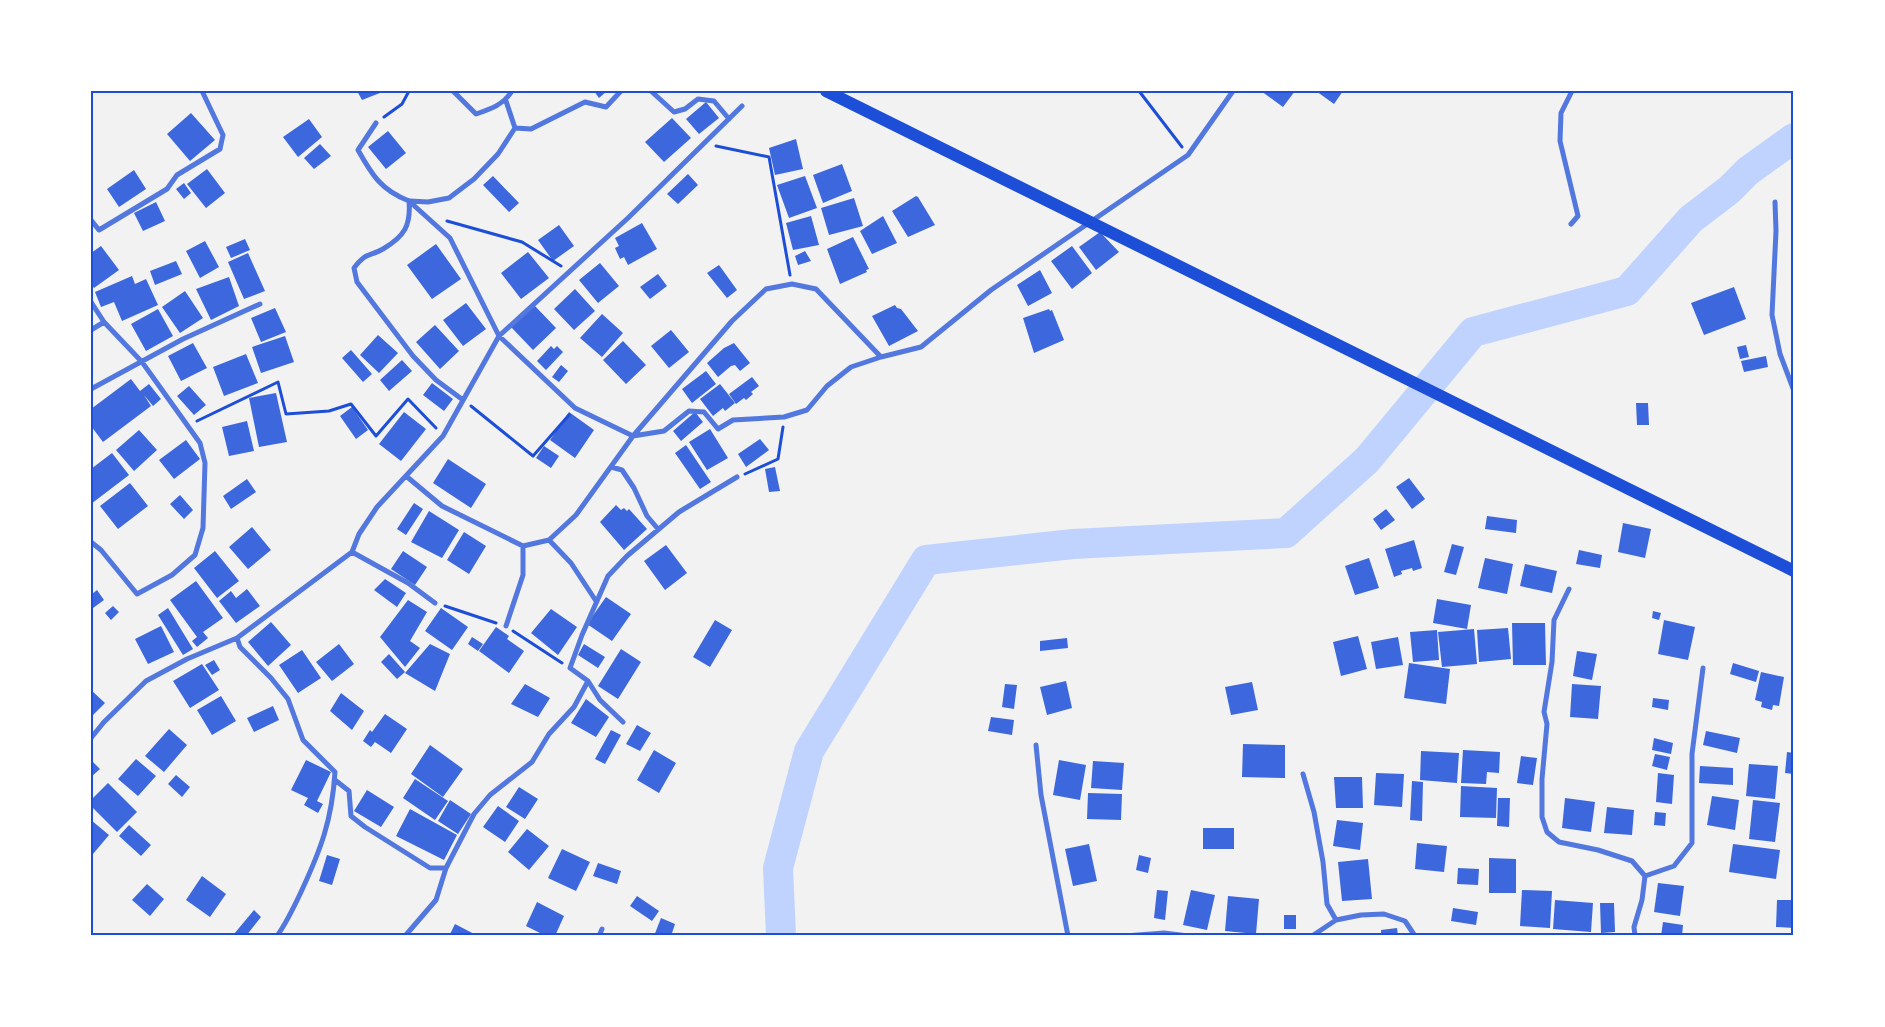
<svg xmlns="http://www.w3.org/2000/svg" width="1885" height="1027" font-family="'Public Sans',sans-serif">
<style>
.lines{fill:none;stroke-linecap:round;stroke-linejoin:round}
.river{stroke:#bfd3fe;stroke-width:30}
.building{fill:#3d67dc}
.path{stroke:#1d4ed8;stroke-width:3}
.minor{stroke:#5277de;stroke-width:5}
.trunk{stroke:#1d4ed8;stroke-width:12}
.neatline{fill:none;stroke:#1d4ed8;stroke-width:2}
</style>
<rect width="100%" height="100%" fill="#f2f2f2"/>
<g class="lines">
<path class="river" d="M781 936 778 868 809 751 926 560 1073 544 1286 533 1367 460 1473 332 1627 291 1691 219 1729 190 1748 171 1794 138"/>
</g>
<path class="building" d="M357 91H385L362 100Z
M594 91H607L599 98Z
M1261 91H1295L1283 107Z
M1316 91H1343L1334 104Z
M706 102 719 118 699 134 686 119Z
M191 113 215 140 190 161 167 134Z
M672 118 691 138 664 162 645 142Z
M309 119 322 137 298 157 283 137Z
M388 131 406 153 386 169 368 147Z
M796 139 803 169 775 175 769 148Z
M320 144 331 156 314 169 304 158Z
M842 164 852 191 823 203 813 175Z
M207 169 225 193 206 208 187 184Z
M134 170 146 189 119 207 107 189Z
M688 174 698 185 678 204 667 194Z
M493 176 519 203 509 212 483 185Z
M805 176 817 208 789 218 777 185Z
M184 183 191 193 184 199 176 189Z
M916 196 918 197 935 225 908 237 892 211Z
M854 198 863 226 829 235 821 208Z
M156 202 165 221 143 231 134 213Z
M811 216 819 245 793 250 786 223Z
M883 216 897 243 872 254 860 231Z
M642 223 657 249 628 265 624 257 620 259 615 248 619 246 615 238Z
M559 225 574 246 553 261 538 240Z
M1100 232 1119 252 1096 270 1079 247Z
M853 237 869 269 866 270 867 272 840 284 827 249Z
M245 239 250 250 231 258 226 247Z
M205 241 219 267 200 278 186 251Z
M436 244 461 279 432 299 407 265Z
M101 246 119 270 94 288 91 284V253Z
M1072 246 1092 273 1072 289 1051 261Z
M805 251 811 261 798 265 795 256Z
M528 252 549 278 521 299 501 273Z
M248 253 265 291 244 299 228 262Z
M176 261 182 274 155 285 150 271Z
M600 263 619 286 598 303 579 280Z
M719 265 737 290 727 298 707 273Z
M1040 270 1052 293 1028 306 1017 285Z
M658 274 667 286 650 299 640 287Z
M132 276 135 284 146 279 158 305 122 321 114 302 101 307 95 292Z
M229 277 239 306 211 320 196 289Z
M1734 287 1746 319 1704 335 1691 303Z
M575 289 595 311 574 330 554 309Z
M185 291 203 318 180 333 162 307Z
M466 303 486 329 463 346 443 320Z
M534 305 556 328 533 350 511 327Z
M895 305 897 308 901 309 918 331 889 346 872 316Z
M275 308 286 332 261 342 251 318Z
M158 309 173 336 146 351 131 324Z
M1049 309 1050 311 1052 310 1064 340 1034 353 1023 318Z
M602 314 623 333 602 357 580 338Z
M435 325 459 351 440 369 416 342Z
M671 330 689 352 669 368 651 346Z
M378 335 398 353 379 373 360 355Z
M285 336 294 362 261 373 252 347Z
M623 341 646 365 626 384 603 360Z
M193 343 207 368 181 381 168 356Z
M734 343 750 363 740 371 735 365 731 366 718 377 707 363 724 348Z
M1746 345 1749 357 1740 359 1737 347Z
M551 346 554 349 557 346 563 352 546 370 537 361Z
M351 350 372 374 363 382 342 358Z
M246 354 258 383 224 396 213 367Z
M1766 356 1768 367 1744 372 1741 361Z
M402 360 412 371 389 391 380 380Z
M561 365 568 371 559 382 552 377Z
M706 371 716 384 692 403 682 389Z
M752 377 759 386 751 392 753 394 746 400 744 398 736 404 729 394Z
M131 379 140 391 149 384 161 399 153 406 144 395 151 406 103 442 91 426V409Z
M432 383 453 399 444 411 423 395Z
M720 384 735 403 725 411 723 408 713 416 700 399Z
M189 386 206 405 194 415 177 396Z
M276 393 287 442 259 447 249 398Z
M1636 403H1648L1649 425H1637Z
M352 407 368 430 356 439 340 416Z
M404 412 426 429 401 461 379 444Z
M569 412 594 430 575 458 550 440Z
M695 412 703 422 681 441 673 431Z
M247 421 254 451 229 456 222 427Z
M710 429 728 458 707 470 689 442Z
M139 430 157 450 134 471 116 450Z
M760 439 769 450 746 467 738 454Z
M186 440 200 459 174 479 159 460Z
M686 445 711 482 700 489 675 453Z
M544 446 559 456 551 468 536 458Z
M112 453 129 475 91 504V469Z
M448 459 486 484 471 508 433 483Z
M775 467 780 491 769 492 765 469Z
M1409 478 1425 499 1412 509 1396 487Z
M247 479 256 492 231 509 223 496Z
M130 483 148 506 118 529 100 506Z
M180 495 193 510 184 519 170 504Z
M414 503 423 509 406 535 397 529Z
M616 505 621 510 624 508 627 511 629 509 647 529 624 550 600 522Z
M1386 509 1395 520 1381 530 1373 519Z
M429 511 459 530 442 558 411 542Z
M1487 516 1517 520 1516 533 1485 529Z
M1623 523 1651 529 1645 558 1618 552Z
M252 527 271 550 248 569 229 547Z
M464 532 486 546 469 574 447 560Z
M1414 540 1422 568 1413 571 1412 568 1401 571 1402 574 1394 577 1385 549Z
M1452 544 1464 547 1456 575 1444 572Z
M666 545 687 573 665 590 644 561Z
M1579 550 1602 555 1600 568 1576 564Z
M215 551 239 581 217 598 194 568Z
M403 551 427 567 415 585 391 569Z
M1369 558 1379 588 1355 595 1345 566Z
M1485 558 1513 564 1507 594 1478 588Z
M1525 564 1557 571 1552 593 1520 586Z
M385 579 406 593 397 607 374 590Z
M196 581 223 618 203 632 208 638 197 647 192 641 197 637 170 600Z
M247 589 260 606 236 623 219 601 231 591 236 598Z
M97 590 104 600 93 608 91 595Z
M606 597 631 614 612 641 587 624Z
M1437 599 1471 605 1467 629 1433 623Z
M408 600 427 612 410 641 420 648 405 667 380 637Z
M113 606 119 612 111 620 105 613Z
M168 608 193 649 183 655 158 615Z
M441 608 468 627 452 650 425 631Z
M551 609 577 627 558 655 531 633Z
M1653 611 1661 613 1659 620 1652 618Z
M715 620 732 630 710 667 693 657Z
M1664 620 1695 627 1688 660 1658 654Z
M271 622 291 645 268 666 248 642Z
M1512 623H1545L1546 665H1513Z
M161 626 174 652 148 664 135 639Z
M496 627 509 636 507 639 524 651 509 673 479 651Z
M1508 628 1511 659 1479 662 1477 630Z
M1474 629 1477 664 1442 667 1438 632Z
M1437 630 1439 660 1413 662 1410 632Z
M1358 636 1367 669 1341 676 1333 642Z
M472 637 483 644 478 651 468 644Z
M1398 637 1403 665 1376 669 1371 642Z
M1067 638 1068 648 1040 651V641Z
M339 644 354 664 332 681 316 662Z
M430 644 450 654 435 691 405 673Z
M584 644 605 657 598 668 578 655Z
M621 649 641 662 618 699 598 686Z
M302 650 321 678 298 693 279 665Z
M1577 651 1597 654 1592 680 1573 676Z
M389 654 405 672 397 679 381 662Z
M214 660 220 670 212 675 205 665Z
M1409 663 1450 669 1446 704 1404 698Z
M1733 663 1759 671 1756 682 1730 674Z
M202 664 219 690 190 708 173 681Z
M1761 672 1784 677 1779 706 1773 705 1772 710 1761 707 1762 702 1755 700Z
M1066 681 1072 708 1047 715 1040 687Z
M1252 682 1258 710 1231 715 1225 687Z
M525 684 550 698 538 717 511 704Z
M1005 684 1017 685 1014 709 1002 707Z
M1572 684 1601 686 1598 719 1570 717Z
M91 690 105 703 91 717Z
M341 693 364 711 352 730 330 711Z
M221 696 236 721 212 735 197 710Z
M1653 698 1669 700 1668 710 1652 707Z
M586 699 609 717 596 737 571 723Z
M273 706 279 720 254 732 247 718Z
M385 714 407 729 391 753 375 742 371 747 363 741 370 730 372 732Z
M991 717 1014 720 1012 735 988 731Z
M637 725 651 733 640 751 626 744Z
M169 729 187 745 164 772 145 756Z
M611 730 621 735 605 764 595 759Z
M1706 731 1740 738 1737 753 1703 745Z
M1654 738 1673 743 1671 754 1652 750Z
M1243 744 1285 745V778L1242 777Z
M430 745 463 769 443 797 411 774Z
M654 750 676 763 659 793 637 780Z
M1463 750 1500 752 1499 773 1487 772 1486 784 1461 783Z
M1421 751 1459 753 1457 783 1420 780Z
M1787 752 1794 753V774L1785 773Z
M1655 754 1670 757 1667 770 1652 766Z
M1521 756 1537 758 1533 785 1517 783Z
M136 759 156 776 138 796 118 779Z
M91 760 100 769 91 777Z
M306 760 331 772 317 801 323 804 318 813 304 805 308 798 291 790Z
M1059 760 1086 765 1080 800 1053 795Z
M1093 761 1124 763 1122 790 1091 788Z
M1749 764 1778 766 1775 799 1746 796Z
M1700 766 1733 768V785L1699 783Z
M1376 773 1404 774 1402 807 1374 805Z
M1658 773 1674 775 1672 804 1656 802Z
M176 775 190 787 182 797 168 784Z
M1334 777H1362L1363 808H1336Z
M415 779 448 801 435 820 403 798Z
M1412 781 1423 782 1422 821 1410 820Z
M108 783 137 812 117 832 91 806V800Z
M1461 786 1497 788 1496 818 1460 817Z
M519 787 538 799 525 819 506 807Z
M367 790 394 807 381 827 354 811Z
M1088 793 1122 794 1121 820 1087 819Z
M1712 796 1739 800 1735 830 1707 825Z
M1498 798H1510L1509 827 1497 826Z
M1565 798 1595 802 1591 832 1562 828Z
M450 800 471 814 458 834 438 821Z
M1753 800 1780 803 1775 842 1749 839Z
M498 806 519 821 505 842 483 827Z
M1607 807 1634 810 1632 835 1604 833Z
M410 809 457 835 444 860 396 836Z
M1655 812 1666 813 1665 826 1654 825Z
M91 820 109 835 93 854 91 853Z
M1337 820 1363 823 1360 850 1333 846Z
M129 825 151 845 141 856 119 836Z
M1203 828H1234V849H1203Z
M527 829 549 846 529 870 508 852Z
M1417 843 1447 846 1444 872 1415 869Z
M1089 844 1097 881 1073 886 1065 849Z
M1733 844 1780 850 1776 879 1729 872Z
M562 849 590 862 576 891 548 878Z
M327 855 340 859 332 885 319 881Z
M1139 855 1151 858 1148 873 1136 870Z
M1489 858 1516 859V893H1489Z
M1368 859 1372 899 1342 901 1338 862Z
M598 863 621 871 617 884 593 876Z
M1458 868 1479 869 1478 885 1457 884Z
M202 876 226 894 210 917 186 900Z
M1658 883 1684 886 1680 916 1654 912Z
M147 884 164 899 150 916 132 900Z
M1157 890 1168 891 1165 920 1154 918Z
M1191 890 1215 895 1207 930 1183 925Z
M1522 890 1552 891 1550 928 1520 926Z
M637 896 659 911 652 921 630 906Z
M1228 896 1259 899 1256 934 1225 931Z
M1555 900 1593 903 1591 932 1553 929Z
M1777 900H1794V928L1776 927Z
M537 902 564 916 555 936H546L526 926Z
M1600 903H1614L1615 932 1601 933Z
M1453 908 1478 912 1476 925 1451 921Z
M254 910 261 917 246 936H237L234 934Z
M1284 915H1296V929H1284Z
M661 918 675 924 671 936H654Z
M1663 922 1683 925 1682 936H1661Z
M455 924 478 936H449Z
M1397 928 1398 936H1381V930Z"/>
<g class="lines">
<path class="path" d="M1139 91 1182 147
M384 117 402 104 409 91
M716 146 769 157 790 275
M447 221 522 242 561 266
M471 406 533 456 569 415
M197 421 278 382 286 414 329 411 351 404 376 436 408 399 436 428
M745 474 778 459 783 427
M445 606 496 623
M513 631 562 663"/>
<path class="minor" d="M453 91 476 114C491 109 503 105 512 91
M651 91 674 112 685 109 698 99 714 101 729 119
M506 101 515 128 531 129 585 102 606 107 621 91
M376 123 358 150C372 175 381 190 409 201 411 225 405 236 383 249 369 257 366 252 354 268L357 282 413 356 436 380 463 400
M409 201 450 238 499 336 628 218 742 106
M410 201 428 202 449 198 474 179 498 154 515 128
M1775 202 1776 231 1772 315 1780 354 1794 391
M91 220 99 230 167 189 177 175 220 149 223 135 202 91
M1571 224 1578 216 1560 141 1561 113 1572 91
M91 302 104 322 142 362 200 443 205 463 203 528 195 555 172 575 137 594 101 550 91 542
M91 330 104 322
M91 389 183 339 260 304
M611 467 622 470 634 488 647 516 658 529
M406 476 442 506 523 546 549 540 576 515 633 436 732 321 766 289 792 284 816 289 881 357 921 347 991 290 1188 155 1233 91
M549 540 571 563 596 601
M352 552 408 583 435 603
M1569 589 1554 620 1552 662 1544 712 1547 724 1542 779V817L1547 832 1559 842 1598 850 1632 861 1645 876
M506 626 523 575V546
M237 638 240 647 271 678 288 699 303 740 335 772C332 820 321 849 301 892 294 907 287 922 277 936
M623 722 600 700 588 681 570 668 582 635 608 576 627 556 679 512 737 477
M91 738 104 722 146 681 187 659 237 638 352 552 359 534 377 507 443 436 499 336 575 408 633 436 664 431 689 411 704 412 718 429 733 420 784 417 807 410 827 386 851 367 881 357
M1036 745 1041 795 1068 936
M1303 774 1314 812 1323 862 1327 904 1336 920
M335 780 349 791 351 816 365 827 430 868H446
M405 936 436 900 446 868 474 814 490 795 532 762 549 734 574 707 588 681
M599 936 602 929
M1125 936 1164 933 1188 936
M1312 936 1336 920 1361 915 1384 914 1405 921 1415 936
M1635 936 1634 927 1642 900 1645 876 1674 866 1692 843V754L1703 668"/>
<path class="trunk" d="M826 91 1794 571"/>
</g>
<rect width="1885" height="1027" fill="none" stroke="#ffffff" stroke-width="185"/>
<rect x="92" y="92" width="1700" height="842" class="neatline"/>
</svg>
